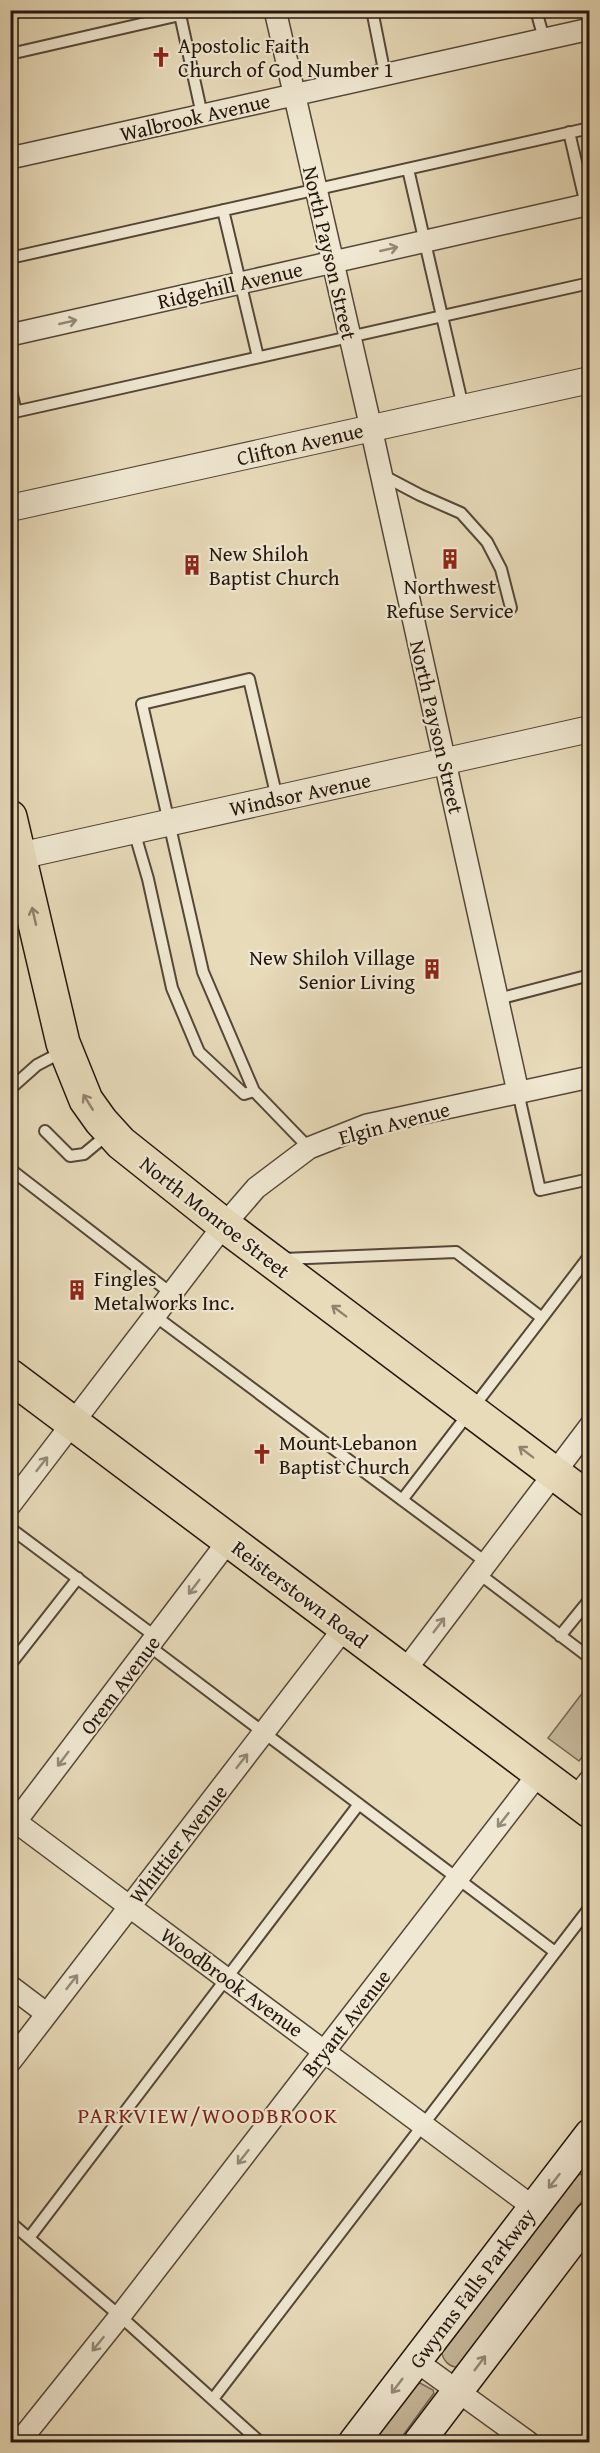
<svg xmlns="http://www.w3.org/2000/svg" width="600" height="2453" font-family="'Gentium Book Plus',serif">
<style>
.green{fill:#c7ba9d;stroke:#766855;stroke-width:1.5}
.lines{fill:none;stroke-linecap:round;stroke-linejoin:round}
.service-casing{stroke:#554738;stroke-width:14}
.minor-casing{stroke:#554738;stroke-width:24}
.tertiary-casing{stroke:#554738;stroke-width:28}
.secondary-casing{stroke:#24160d;stroke-width:33}
.primary-casing{stroke:#24160d;stroke-width:36}
.service{stroke:#f0e8d2;stroke-width:10}
.minor{stroke:#f0e8d2;stroke-width:21}
.tertiary{stroke:#f0e8d2;stroke-width:26}
.secondary{stroke:#f0e8d2;stroke-width:30}
.primary{stroke:#e8dbba;stroke-width:33}
.oneway{stroke:#948a79}
.oneway2{stroke:#90826c}
.labels{text-anchor:middle;dominant-baseline:central;stroke-width:4.5;stroke-linejoin:round;paint-order:stroke}
.poi-label{font-size:21px;fill:#24160d;stroke:#f0e8d2;text-anchor:start}
.street-label{font-size:21px;fill:#24160d;stroke:#f0e8d2}
.neighbourhood-label{font-size:22px;letter-spacing:1.5px;fill:#7a1f14;stroke:#f0e8d2}
</style>
<rect width="100%" height="100%" fill="#e8dbba"/>
<filter id="stains"><feTurbulence type="fractalNoise" baseFrequency=".00333" numOctaves="4"/><feColorMatrix values="0 0 0 0 .2 0 0 0 0 .09 0 0 0 0 .02 0 0 0 .5 -.17"/></filter>
<radialGradient id="worn" r=".72"><stop offset=".6" stop-color="#630" stop-opacity="0"/><stop offset="1" stop-color="#630" stop-opacity=".3"/></radialGradient>
<path class="green" d="M587 1687 590 1688 589 1748 579 1761 548 1738Z
M580 2174 589 2179V2192L460 2364 457 2367C449 2367 443 2360 442 2353L576 2177Z
M420 2383 433 2390 434 2393 398 2442H373L417 2385Z"/>
<g class="lines">
<g class="service-casing">
<path id="service" d="M179 10 202 115
M372 10 385 75
M536 10 544 39
M10 54 180 15
M569 132 590 222
M408 169 463 407
M223 210 258 357
M10 258 590 128
M10 387 16 412
M10 413 590 283
M382 475 420 495 461 513 487 542 501 569 511 608
M277 798 249 679 142 704 203 972 254 1091 309 1148
M134 831 148 879 172 988 199 1052 244 1094 254 1091
M498 999 590 975
M10 1089 37 1065 62 1052
M518 1092 540 1190 590 1179
M45 1131 70 1156 84 1154 108 1134
M10 1169 172 1294
M283 1259 456 1252 542 1318 590 1255
M155 1316 487 1563
M402 1500 542 1318
M10 1528 156 1637
M478 1573 590 1658
M560 1636 590 1599
M149 1646 555 1952
M10 1665 78 1578
M10 2222 120 2316 260 2442
M29 2238 359 1804
M213 2399 590 1907"/>
</g>
<g class="minor-casing">
<path id="minor" d="M275 10 371 428 518 1092
M10 158 590 29
M10 335 590 204
M10 1505 224 1225 256 1188 309 1148 367 1125 590 1077
M404 1672 590 1426
M574 1800 590 1780
M16 1822 533 2207
M10 1829 229 1540
M10 1986 47 2014
M10 2062 345 1627
M416 2361 528 2442
M19 2442 120 2316 539 1773"/>
</g>
<g class="tertiary-casing">
<path id="tertiary" d="M10 508 590 380
M10 858 590 729"/>
</g>
<g class="secondary-casing">
<path id="secondary" d="M10 2441 12 2442
M354 2442 590 2134
M419 2442 590 2217"/>
</g>
<g class="primary-casing">
<path id="primary" d="M10 817 63 1043 86 1100 101 1121 121 1143 224 1225 590 1500
M10 1376 590 1811"/>
</g>
<use href="#service" class="service"/>
<use href="#minor" class="minor"/>
<use href="#tertiary" class="tertiary"/>
<use href="#secondary" class="secondary"/>
<use href="#primary" class="primary"/>
</g>
<defs><path id="oneway-shaft" d="M-6 0H5M1.5-3L5.5 0L1.5 3" fill="none" stroke-width="1.6" stroke-linecap="round" stroke-linejoin="round" transform="scale(1.5)"/></defs>
<g class="oneway">
<use href="#oneway-shaft" transform="translate(389 249) rotate(-13)"/>
<use href="#oneway-shaft" transform="translate(68 322) rotate(-13)"/>
<use href="#oneway-shaft" transform="translate(42 1464) rotate(-52)"/>
<use href="#oneway-shaft" transform="translate(194 1587) rotate(127)"/>
<use href="#oneway-shaft" transform="translate(439 1625) rotate(-53)"/>
<use href="#oneway-shaft" transform="translate(63 1759) rotate(127)"/>
<use href="#oneway-shaft" transform="translate(242 1761) rotate(-52)"/>
<use href="#oneway-shaft" transform="translate(503 1820) rotate(128)"/>
<use href="#oneway-shaft" transform="translate(72 1982) rotate(-52)"/>
<use href="#oneway-shaft" transform="translate(243 2157) rotate(128)"/>
<use href="#oneway-shaft" transform="translate(554 2181) rotate(128)"/>
<use href="#oneway-shaft" transform="translate(98 2344) rotate(129)"/>
<use href="#oneway-shaft" transform="translate(480 2363) rotate(-53)"/>
<use href="#oneway-shaft" transform="translate(397 2386) rotate(127)"/>
</g>
<g class="oneway2">
<use href="#oneway-shaft" transform="translate(34 916) rotate(-103)"/>
<use href="#oneway-shaft" transform="translate(88 1102) rotate(-122)"/>
<use href="#oneway-shaft" transform="translate(339 1311) rotate(-143)"/>
<use href="#oneway-shaft" transform="translate(526 1452) rotate(-143)"/>
</g>
<defs>
<g id="church-bare" transform="scale(1.62)"><path d="M-1.2-6h2.4v3.5h3.3v2.4h-3.3V6h-2.4V-.1h-3.3v-2.4h3.3Z" fill="#8f2418" stroke="#f0e8d2" stroke-width="2.5" paint-order="stroke"/></g>
<g id="building-bare" transform="scale(1.62)"><path d="M-4-6H4V6H1V3H-1V6H-4ZM-2.5-4.3h1.7v1.8h-1.7ZM.8-4.3h1.7v1.8H.8ZM-2.5-1h1.7V.8h-1.7ZM.8-1h1.7V.8H.8Z" fill="#8f2418" stroke="#f0e8d2" stroke-width="2.5" paint-order="stroke"/></g>
</defs>
<g fill-rule="evenodd">
<use href="#church-bare" x="161" y="57"/>
<use href="#building-bare" x="450" y="559"/>
<use href="#building-bare" x="192" y="565"/>
<use href="#building-bare" x="432" y="969"/>
<use href="#building-bare" x="77" y="1290"/>
<use href="#church-bare" x="262" y="1454"/>
</g>
<g class="labels">
<g class="poi-label">
<text x="178" y="45">Apostolic Faith<tspan x="178" dy="24">Church of God Number 1</tspan></text>
<text x="209" y="553">New Shiloh<tspan x="209" dy="24">Baptist Church</tspan></text>
<text x="450" y="586" text-anchor="middle">Northwest<tspan x="450" dy="24">Refuse Service</tspan></text>
<text x="415" y="957" text-anchor="end">New Shiloh Village<tspan x="415" dy="24">Senior Living</tspan></text>
<text x="94" y="1278">Fingles<tspan x="94" dy="24">Metalworks Inc.</tspan></text>
<text x="279" y="1442">Mount Lebanon<tspan x="279" dy="24">Baptist Church</tspan></text>
</g>
<g class="street-label">
<text transform="translate(195 117) rotate(-13)">Walbrook Avenue</text>
<text transform="translate(330 253) rotate(77)">North Payson Street</text>
<text transform="translate(230 285) rotate(-13)">Ridgehill Avenue</text>
<text transform="translate(300 444) rotate(-13)">Clifton Avenue</text>
<text transform="translate(437 727) rotate(77)">North Payson Street</text>
<text transform="translate(300 794) rotate(-12)">Windsor Avenue</text>
<text transform="translate(394 1123) rotate(-15)">Elgin Avenue</text>
<text transform="translate(215 1217) rotate(38)">North Monroe Street</text>
<text transform="translate(300 1594) rotate(37)">Reisterstown Road</text>
<text transform="translate(120 1685) rotate(-53)">Orem Avenue</text>
<text transform="translate(178 1844) rotate(-52)">Whittier Avenue</text>
<text transform="translate(232 1982) rotate(36)">Woodbrook Avenue</text>
<text transform="translate(346 2023) rotate(-52)">Bryant Avenue</text>
<text transform="translate(472 2288) rotate(-53)">Gwynns Falls Parkway</text>
</g>
<g class="neighbourhood-label">
<text x="208" y="2115">PARKVIEW/WOODBROOK</text>
</g>
</g>
<rect width="600" height="2453" fill="none" stroke="#e8dbba" stroke-width="36"/>
<rect x="12" y="12" width="576" height="2429" fill="none" stroke="#24160d" stroke-width="3"/>
<rect x="18" y="18" width="564" height="2417" fill="none" stroke="#24160d" stroke-width="1.5"/>
<rect width="100%" height="100%" filter="url(#stains)"/>
<rect width="100%" height="100%" fill="url(#worn)"/>
</svg>
